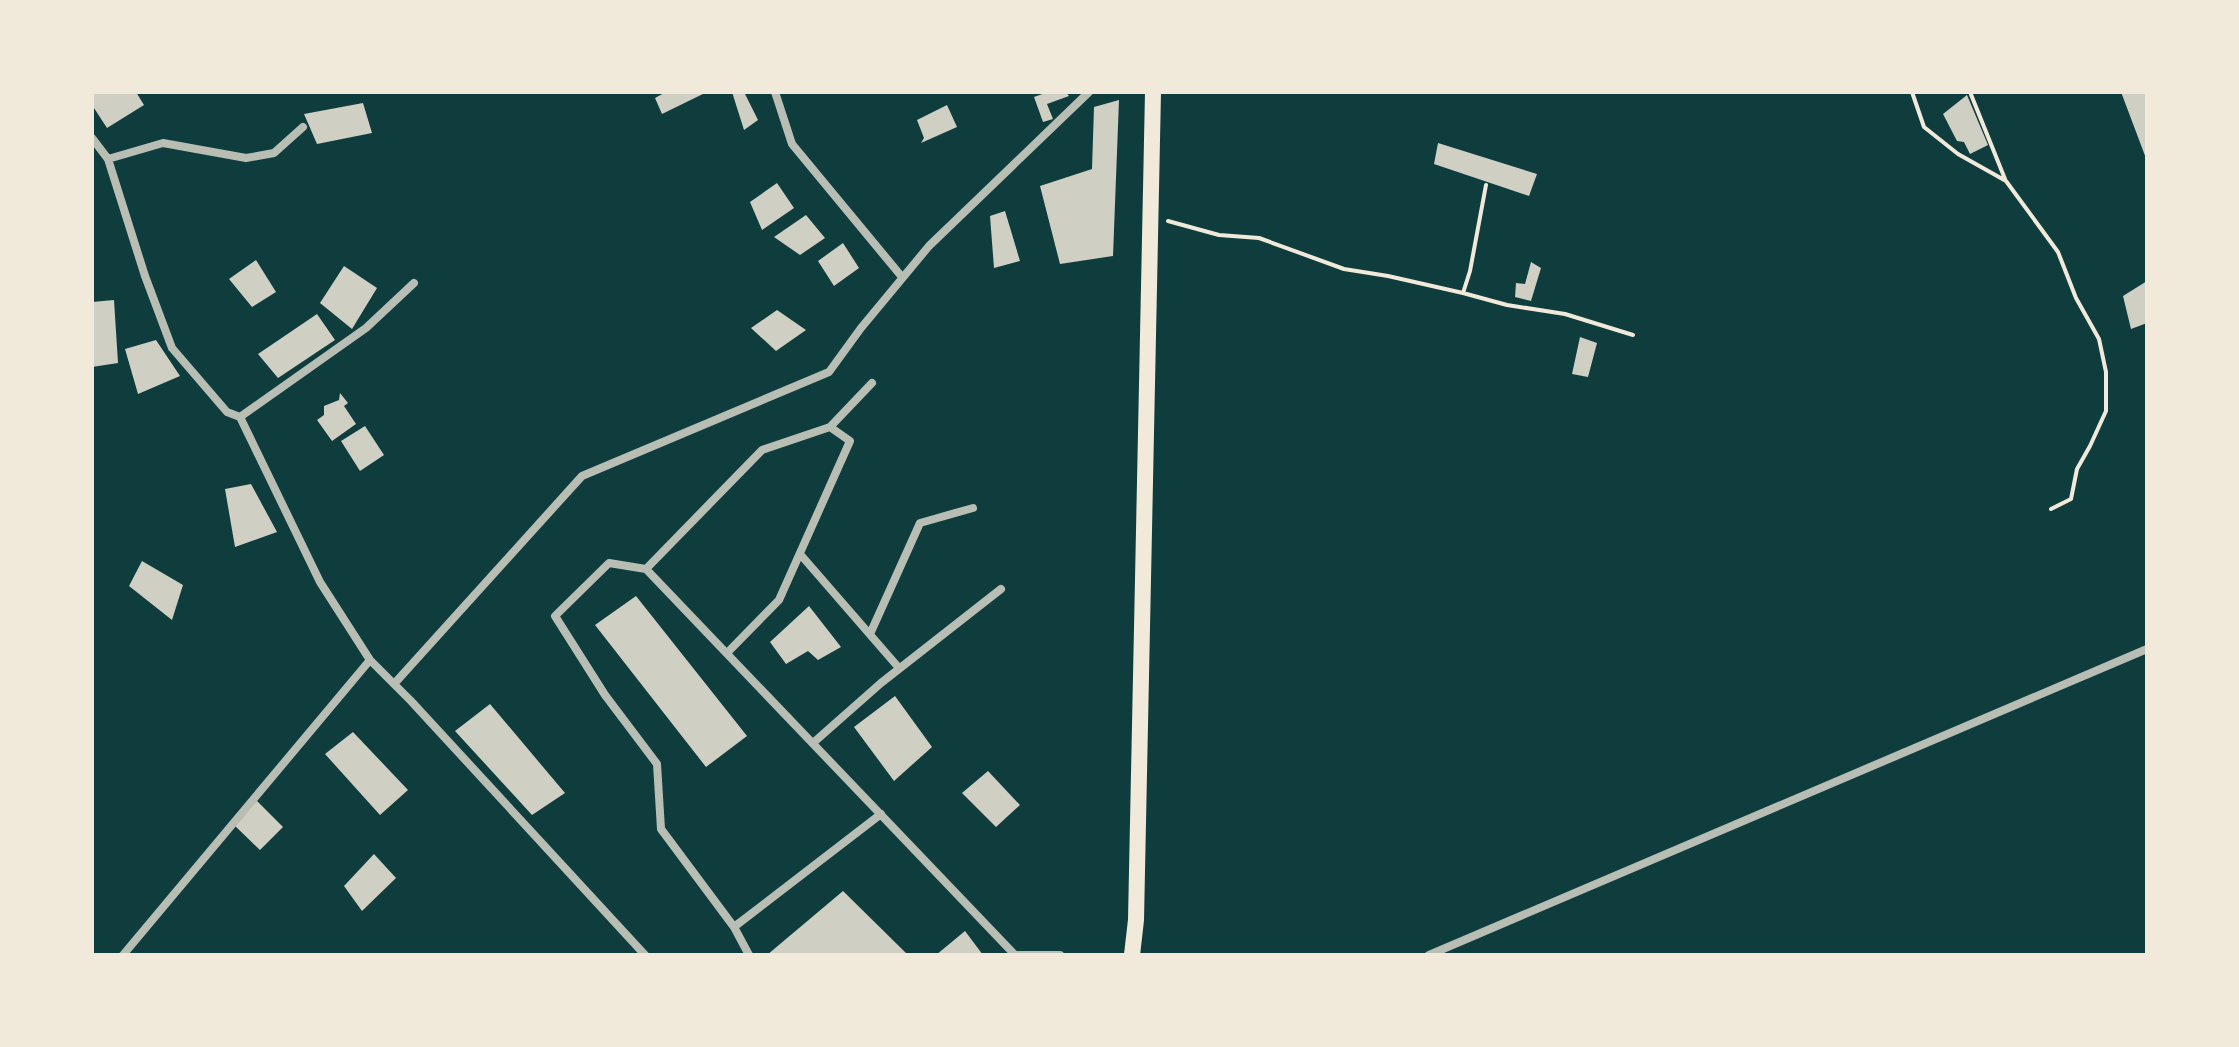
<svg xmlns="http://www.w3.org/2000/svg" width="2239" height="1047" font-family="'Work Sans',sans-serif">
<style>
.building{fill:#cfcfc3}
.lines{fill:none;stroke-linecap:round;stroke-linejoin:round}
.path{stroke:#f1e9da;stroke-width:4}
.minor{stroke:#b8beb3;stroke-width:8}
.secondary{stroke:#f1e9da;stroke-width:16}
</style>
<rect width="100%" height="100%" fill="#0f3d3e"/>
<path class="building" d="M92 92H136L144 105 107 128 92 105Z
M666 92H707L662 114 655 98Z
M732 92H744L758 120 744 130Z
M1048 92H1066L1069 96 1047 104 1053 119 1043 122 1034 97Z
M2121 92H2147V161Z
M1967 95 1988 145 1970 154 1964 142 1957 141 1943 114Z
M1119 100 1113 256 1060 264 1040 186 1092 169 1094 107Z
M363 103 372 133 317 144 304 114Z
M947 105 957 127 921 143 924 138 917 120Z
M1438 143 1537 174 1529 196 1434 164Z
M777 183 794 208 762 230 750 202Z
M1005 211 1020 261 994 268 990 216Z
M806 215 825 238 800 255 774 237Z
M843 243 859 268 834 286 818 261Z
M256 260 276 292 252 307 229 279Z
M1531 262 1541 268 1531 301 1515 297 1516 283 1525 284Z
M344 266 377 288 352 329 320 303Z
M2147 281V323L2131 329 2123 296Z
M114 300 118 363 92 367V302Z
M777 310 806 330 776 351 751 328Z
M317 314 335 340 278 378 258 354Z
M1580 337 1597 343 1588 377 1572 374Z
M156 340 180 376 138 394 125 349Z
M340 393 348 403 344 406 356 424 332 441 317 420 324 415V406L339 400Z
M365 426 384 455 360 471 341 441Z
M251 484 277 532 235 547 225 489Z
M142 561 183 585 172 620 129 586Z
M636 596 747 736 706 767 595 625Z
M809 606 841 647 818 660 808 651 786 664 770 642Z
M895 696 932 747 894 781 854 727Z
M490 704 565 793 532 815 455 731Z
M353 732 408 790 380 815 325 754Z
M988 771 1020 805 996 827 962 793Z
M255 799 283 827 260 850 232 823Z
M374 854 396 878 362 911 344 886Z
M843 891 908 955H767Z
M965 931 983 955H936Z"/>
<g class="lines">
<path class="path" d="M1912 92 1924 127 1958 154 2006 181 2058 252 2076 298 2099 339 2106 372V411L2090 446 2077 469 2071 499 2051 509
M1970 92 2005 179
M1168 221 1219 235 1259 238 1344 269 1388 276 1463 293 1470 271 1486 185
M1463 293 1507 305 1565 314 1633 335"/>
<path class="minor" d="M775 92 792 144 902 277
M92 138 108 159 145 276 172 348 227 412 240 417 320 582 370 660 411 701 645 955
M108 159 163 143 246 158 274 153 303 127
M872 383 830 427 762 450 646 569 1015 955
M240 417 366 328 414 283
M800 554 899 668
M646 569 609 563 555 616 605 695 657 764 661 829 734 927
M870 634 920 523 973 508
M727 653 779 600 850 441 830 427
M394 684 582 476 829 372 861 328 929 246 1089 92
M813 743 881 683 1001 589
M123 955C205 856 288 759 370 660
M749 955 734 927 881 814
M1015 955H1060
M1429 955 2147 649"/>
<path class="secondary" d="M1132 955 1136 920 1153 92"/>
</g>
<rect width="2239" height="1047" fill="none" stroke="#f1e9da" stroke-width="188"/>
</svg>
